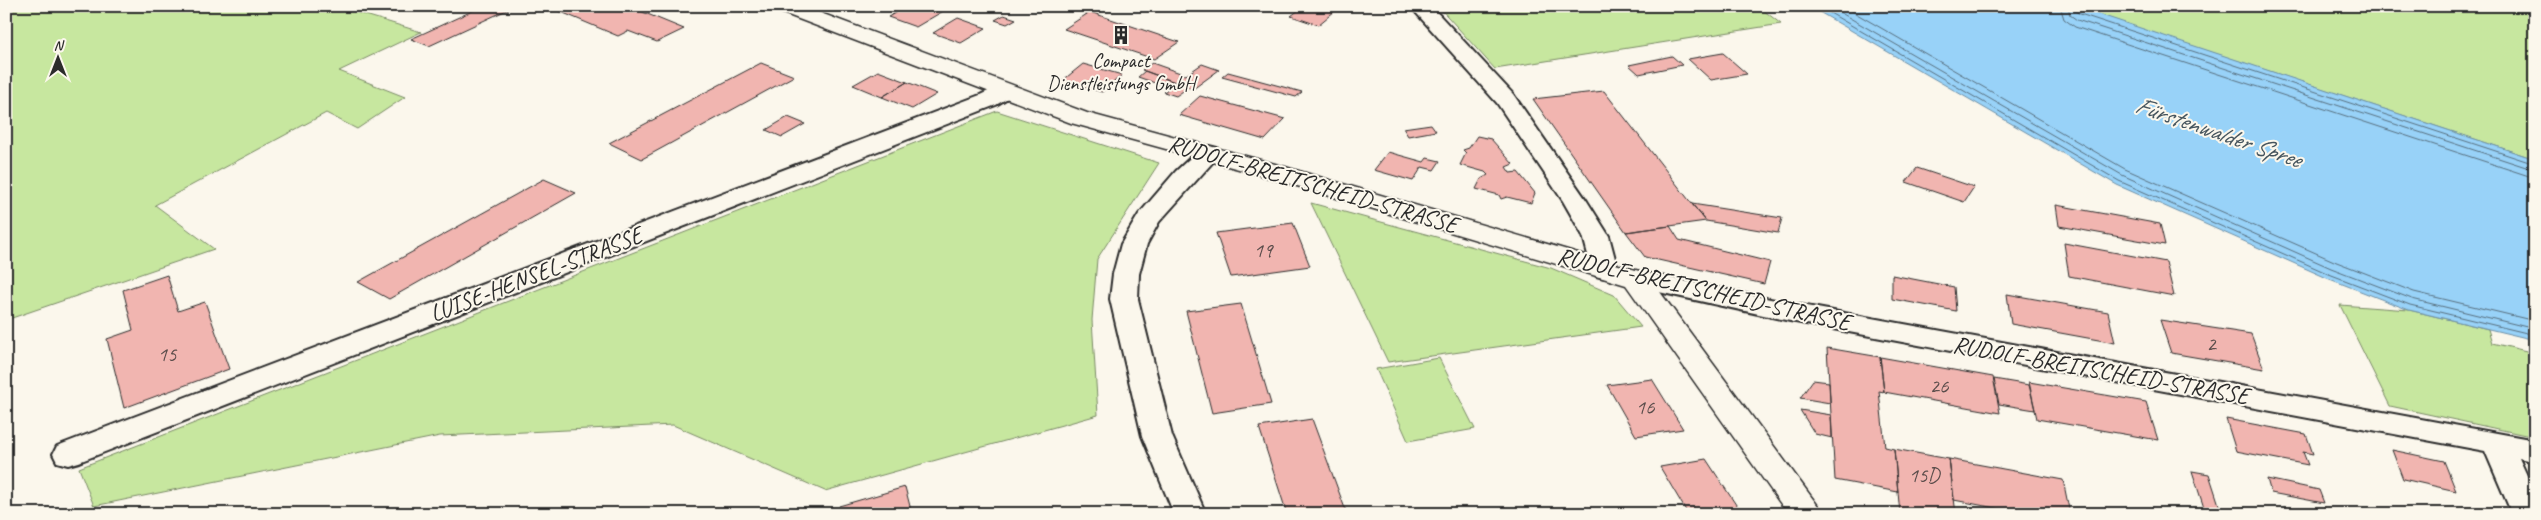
<svg xmlns="http://www.w3.org/2000/svg" width="2541" height="520" font-family="Caveat,sans-serif">
<style>
.green{fill:#c7e79f;stroke:#798965}
.water{fill:#98d2f8;stroke:#6c8fa6}
.lines{fill:none;stroke-linecap:round;stroke-linejoin:round}
.shore{stroke:#576e7d;stroke-width:1}
.building{fill:#f1b5b0;stroke:#2b2b2b}
.street-casing{stroke:#2b2b2b;stroke-width:4}
.secondary-casing{stroke:#2b2b2b;stroke-width:3}
.street{fill:#fbf7ec;fill-rule:evenodd}
.secondary{fill:#fbf7ec;fill-rule:evenodd}
.labels{text-anchor:middle;dominant-baseline:central;stroke-width:4;stroke-linejoin:round;paint-order:stroke}
.far-poi-label{font-size:20px;fill:#2b2b2b;stroke:#fbf7ec}
.number-label{font-size:21px;fill:#5c4e4c}
.street-label{font-size:24px;fill:#2b2b2b;stroke:#fbf7ec}
.water-label{font-size:25px;font-style:italic;fill:#46555e;stroke:#fbf7ec}
</style>
<rect width="100%" height="100%" fill="#fbf7ec"/>
<filter id="ink" filterUnits="userSpaceOnUse"><feTurbulence type="fractalNoise" baseFrequency=".02" numOctaves="2"/><feDisplacementMap in="SourceGraphic" scale="10" xChannelSelector="R" yChannelSelector="G"/><feConvolveMatrix kernelMatrix="1 2 1 2 8 2 1 2 1" color-interpolation-filters="sRGB"/></filter>
<g filter="url(#ink)">
<path class="green" d="M6 6H336L421 32 339 71 405 97 357 129 326 113 155 205 214 249 6 320Z
M1438 6H1758L1781 24 1495 69Z
M2074 6H2535V159L2081 9Z
M997 111 1159 163 1097 259 1092 320 1098 415 825 491 673 425 440 436 94 506 79 468Z
M1311 203 1551 268 1614 295 1641 327 1388 362Z
M2340 305 2409 310 2488 329 2492 343 2535 353V437L2390 406Z
M1439 358 1475 429 1408 441 1376 369Z"/>
<path class="water" d="M1809 6H2074L2535 159V340L2409 310 2327 278 2117 185Z"/>
<g class="lines">
<path class="shore" d="M1818 6 2119 181 2329 274 2410 305 2535 335
M1829 6 2122 175 2331 268 2412 299 2535 329
M1843 6 2125 169 2334 261 2414 292 2535 321
M2060 6 2064 19 2075 27 2535 178
M2068 6 2070 15 2077 20 2535 170
M2074 6 2075 11 2080 14 2535 164"/>
</g>
<path class="building" d="M483 6 511 8 429 46 411 39Z
M562 6H628L684 29 657 42 628 31 618 36 554 9Z
M907 6H933L945 10 916 27 888 17Z
M1304 6H1341L1318 25 1291 16Z
M1090 12 1179 42 1154 59 1064 29Z
M1004 15 1016 19 1007 24 995 20Z
M958 18 986 28 961 43 933 33Z
M1723 53 1747 74 1711 80 1688 59Z
M1672 56 1682 65 1639 74 1629 65Z
M761 63 794 76 642 159 609 143Z
M1152 63 1186 75 1202 64 1219 70 1193 89 1142 70Z
M1083 64 1122 75 1102 92 1062 81Z
M878 71 907 82 882 97 853 85Z
M1145 71 1189 87 1176 96 1164 92 1169 88 1138 77Z
M1228 72 1302 92 1296 97 1222 77Z
M907 82 937 94 912 109 882 97Z
M1604 91 1692 204 1706 221 1626 232 1533 99Z
M1200 96 1285 119 1265 140 1179 115Z
M788 117 805 124 782 137 766 130Z
M1431 124 1436 131 1408 136 1403 128Z
M1477 136 1491 139 1513 164 1506 167 1510 173 1518 172 1535 193 1531 203 1507 197 1501 199 1499 195 1476 189 1481 179 1488 175 1485 172 1460 165 1466 153 1463 150 1469 148Z
M1388 152 1424 162 1427 158 1440 161 1434 170 1422 167 1413 181 1374 170Z
M1917 168 1974 187 1964 202 1906 182Z
M544 179 576 193 389 299 358 282Z
M1692 204 1782 218 1778 233 1706 221Z
M2056 205 2160 224 2165 245 2059 226Z
M1293 223 1310 266 1231 277 1216 233Z
M1670 226 1679 240 1770 262 1764 284 1645 257 1626 232Z
M2064 243 2166 262 2174 296 2069 276Z
M167 275 178 311 205 302 229 369 124 408 107 339 133 330 123 290Z
M1892 275 1954 287 1956 311 1892 299Z
M2007 294 2108 312 2115 343 2011 324Z
M1241 304 1271 404 1212 413 1186 311Z
M2160 320 2251 334 2264 369 2171 353Z
M1827 348 1880 357 1884 392 1879 391 1885 447 1894 449 1898 492 1835 480Z
M1880 357 1993 377 2000 413 1884 392Z
M1652 379 1683 429 1636 436 1607 385Z
M1994 379 2029 385 2035 410 1999 404Z
M1813 380 1829 382 1830 403 1800 398Z
M2029 382 2146 402 2158 440 2037 419Z
M1800 410 1831 415 1832 438 1815 434Z
M1312 419 1347 514H1287L1259 427Z
M2226 419 2306 434 2313 454 2303 452 2308 465 2236 451Z
M1894 449 1949 459 1956 514H1900Z
M2392 450 2444 461 2456 491 2403 479Z
M1706 459 1742 514H1688L1660 467Z
M1949 459 2063 480 2070 514H2026L1954 500Z
M2192 471 2209 474 2222 514H2206Z
M2267 479 2319 490 2324 503 2271 493Z
M905 487 912 514H841L839 506Z"/>
<g class="lines">
<g class="street-casing">
<path id="street" d="M1410 6H1431L1513 94 1587 201 1609 236 1618 270 1614 276 1605 278 1596 276 1592 270 1583 236 1563 201 1497 103Z
M1003 84 1011 86 1014 91 1011 96 996 105 79 462 68 465 57 462 53 454 57 446 980 95Z
M1209 146 1217 148 1221 153 1159 222 1147 244 1139 274 1138 299 1172 436 1206 514H1174L1142 436 1110 299 1113 274 1121 244 1139 214 1176 171 1201 148Z
M1636 271 1790 303 2535 440V462L2519 458 2535 493V514H2512L2485 451 1790 321 1627 285 1623 279 1627 273Z"/>
</g>
<g class="secondary-casing">
<path id="secondary" d="M772 6H802L1087 113 1275 164 1646 273 1824 514H1788L1626 285 1257 174 1071 123 775 10Z"/>
</g>
<use href="#street" class="street"/>
<use href="#secondary" class="secondary"/>
</g>
</g>
<defs>
<g id="building-bare" transform="scale(1.5)"><path d="M-4-6H4V6H1V3H-1V6H-4ZM-2.5-4.3h1.7v1.8h-1.7ZM.8-4.3h1.7v1.8H.8ZM-2.5-1h1.7V.8h-1.7ZM.8-1h1.7V.8H.8Z" fill="#2b2b2b" stroke="#fbf7ec" stroke-width="2.5" paint-order="stroke"/></g>
</defs>
<g fill-rule="evenodd">
<use href="#building-bare" x="1121" y="35"/>
</g>
<g class="labels">
<g class="far-poi-label">
<text x="1121" y="60">Compact<tspan x="1121" dy="23">Dienstleistungs GmbH</tspan></text>
</g>
<g class="number-label">
<text x="1263" y="250">19</text>
<text x="2211" y="344">2</text>
<text x="167" y="354">15</text>
<text x="1939" y="386">26</text>
<text x="1645" y="407">16</text>
<text x="1924" y="475">15D</text>
</g>
<g class="street-label">
<text transform="translate(1313 184) rotate(16)">RUDOLF-BREITSCHEID-STRASSE</text>
<text transform="translate(536 274) rotate(-21)">LUISE-HENSEL-STRASSE</text>
<text transform="translate(1704 289) rotate(13)">RUDOLF-BREITSCHEID-STRASSE</text>
<text transform="translate(2101 370) rotate(10)">RUDOLF-BREITSCHEID-STRASSE</text>
</g>
<g class="water-label">
<text transform="translate(2218 132) rotate(19)">Fürstenwalder Spree</text>
</g>
</g>
<rect width="2541" height="520" fill="none" stroke="#fbf7ec" stroke-width="25"/>
<rect x="12" y="12" width="2516" height="495" fill="none" stroke="#2b2b2b" stroke-width="2" filter="url(#ink)"/>
<g transform="translate(58 58)" stroke="#fbf7ec" stroke-width="4" paint-order="stroke">
<path d="M0-4L9 19L0 12L-9 19Z" fill="#2b2b2b"/>
<text y="-8" font-size="14" font-weight="bold" text-anchor="middle" fill="#2b2b2b">N</text>
</g>
</svg>
